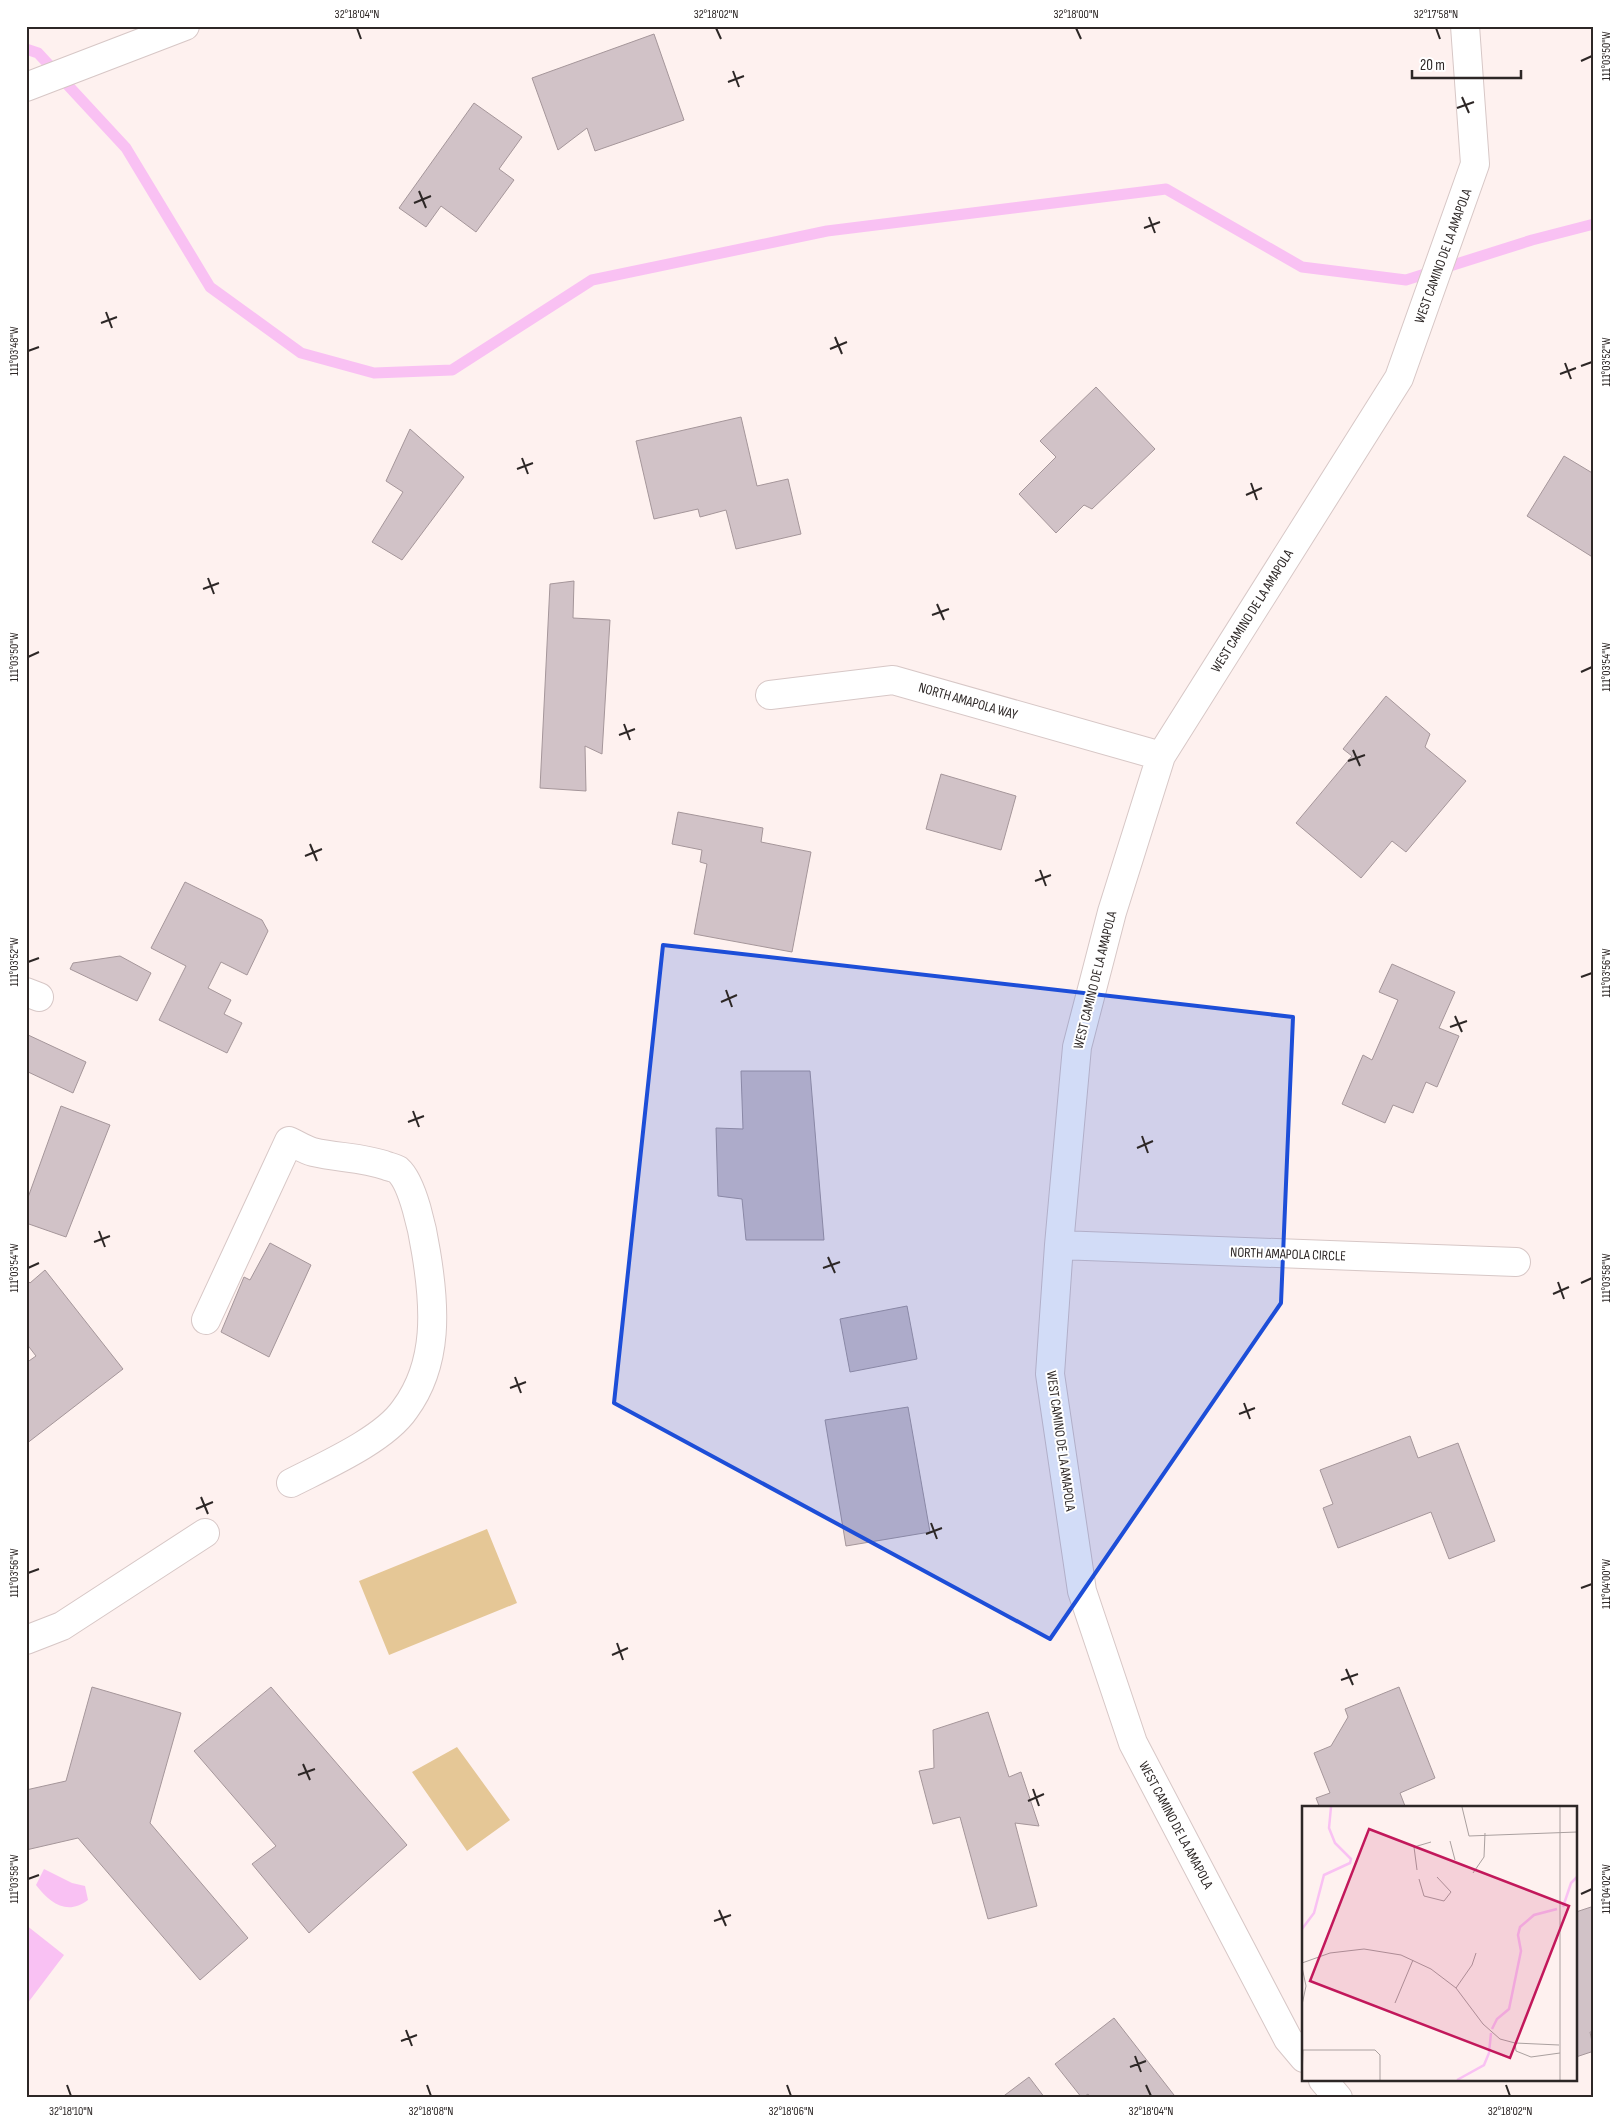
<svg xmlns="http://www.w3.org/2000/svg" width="1620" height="2124" font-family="'Sofia Sans Condensed',sans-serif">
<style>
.green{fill:#e5c796}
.water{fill:#f9c1f3}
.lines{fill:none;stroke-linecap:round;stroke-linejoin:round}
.stream{stroke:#f9c1f3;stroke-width:11}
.building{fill:#d1c2c7;stroke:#a5969a}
.minor-casing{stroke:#d7c7c6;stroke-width:30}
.minor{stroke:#fff;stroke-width:28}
.marked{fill:#1d4ed8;fill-opacity:0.2;stroke:#1d4ed8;stroke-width:4;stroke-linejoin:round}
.ticks{fill:none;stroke:#2d2726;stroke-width:2}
.labels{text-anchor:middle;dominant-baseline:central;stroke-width:4;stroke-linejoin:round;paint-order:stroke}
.street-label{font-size:14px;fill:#2d2726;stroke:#fff}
.inset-river{fill:none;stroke:#f9c1f3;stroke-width:2.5}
.inset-road{fill:none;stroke:#aaa09f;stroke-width:1}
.view{fill:#c2185b;fill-opacity:0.15;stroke:#c2185b;stroke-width:2.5}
.inset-edge{fill:none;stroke:#2d2726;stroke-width:2.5}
.neatline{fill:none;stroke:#2d2726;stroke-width:2}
.ticks-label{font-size:12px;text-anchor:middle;fill:#2d2726}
</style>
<rect width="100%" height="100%" fill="#fef1ef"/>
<path class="green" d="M487 1529 517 1603 389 1655 359 1581Z
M457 1747 510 1820 467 1851 412 1772Z"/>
<path class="water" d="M44 1869 72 1883 85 1886 88 1900C67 1916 50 1903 36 1885Z
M26 1925 64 1955 27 2004H26Z"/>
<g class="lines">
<path class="stream" d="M26 49 38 53 126 148 210 287 301 353 374 373 452 370 592 280 827 231 1166 189 1302 267 1406 280 1532 240 1594 224"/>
</g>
<path class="building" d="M654 34 684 120 595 151 587 128 558 150 532 78Z
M474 103 522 137 499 169 514 180 476 232 441 206 426 227 399 208Z
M1096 387 1155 449 1092 509 1084 505 1056 533 1019 494 1056 457 1040 441Z
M741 417 757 486 788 479 801 534 736 549 726 510 700 517 698 509 654 519 636 441Z
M410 429 464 477 402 560 372 542 403 492 386 481Z
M1564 456 1594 474V558L1527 516Z
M574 581 573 618 610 620 602 754 585 746 586 791 540 788 550 584Z
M1386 696 1430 734 1425 747 1466 781 1406 852 1392 841 1361 878 1296 823 1352 756 1343 749Z
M941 774 1016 796 1001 850 926 829Z
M678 812 763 828 761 842 811 852 792 952 694 934 707 864 700 862 702 850 672 844Z
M185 882 262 920 268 931 247 975 221 962 208 988 231 1000 224 1014 242 1023 227 1053 159 1020 186 966 151 948Z
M120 956 151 973 137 1001 70 969 73 963Z
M1392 964 1455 992 1439 1028 1459 1036 1437 1087 1426 1082 1413 1113 1393 1105 1385 1123 1342 1104 1363 1055 1372 1060 1398 1000 1379 992Z
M26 1034 86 1062 73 1093 26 1071Z
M741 1071H810L824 1240H746L742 1199 718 1196 716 1128 743 1129Z
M61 1106 110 1125 66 1237 26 1223V1203Z
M270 1243 311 1265 269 1357 221 1332 244 1277 250 1280Z
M45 1270 123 1369 26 1444V1363L36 1356 26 1343V1279L30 1283Z
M907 1306 917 1359 850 1372 840 1319Z
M908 1407 930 1532 846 1546 825 1420Z
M1410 1436 1418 1458 1458 1443 1495 1541 1449 1559 1431 1512 1338 1548 1323 1508 1333 1504 1320 1470Z
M92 1687 181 1713 150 1823 248 1938 200 1980 78 1838 26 1850V1790L66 1781Z
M271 1687 407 1845 309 1933 252 1864 276 1846 194 1751Z
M1399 1687 1435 1778 1400 1793 1405 1806 1399 1808H1320L1316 1798 1330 1793 1314 1753 1331 1746 1348 1717 1345 1709Z
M988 1712 1009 1777 1021 1772 1039 1826 1015 1823 1037 1906 988 1919 960 1817 933 1824 919 1771 934 1768 933 1730Z
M1594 1906V2032H1590L1594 2051 1576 2057V1912Z
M1114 2018 1174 2095 1171 2098H1091L1088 2094 1082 2098 1055 2064Z
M1029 2077 1045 2098H1001Z"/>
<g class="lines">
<g class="minor-casing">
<path id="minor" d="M26 87 185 26
M770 695 893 680 1161 756
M26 992 39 997
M1059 1245 1516 1262
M206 1320 289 1141C296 1144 305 1150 313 1152 338 1158 363 1157 387 1166 390 1167 395 1168 398 1170 413 1183 423 1232 426 1252 435 1306 439 1363 405 1409 384 1440 324 1466 291 1483
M26 1640 62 1626 205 1533
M1304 2058 1288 2039 1133 1743 1082 1591 1050 1374 1059 1245 1077 1047 1112 912 1161 756 1399 378 1475 164 1465 26
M1323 2080 1338 2098"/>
</g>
<use href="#minor" class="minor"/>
</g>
<path class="marked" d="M663 945 1293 1017 1281 1303 1050 1639 614 1403Z"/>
<path class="ticks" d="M357 28 361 39M716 28 721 39M1076 28 1081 39M1436 28 1440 39M1581 61 1592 56M733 71 739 87M728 82 744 76M1462 97 1469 113M1457 108 1474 102M419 191 426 208M414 203 431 196M1149 217 1155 233M1144 228 1160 222M106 312 112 328M101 323 117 317M835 337 842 354M830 349 847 342M28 351 39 347M1565 363 1571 379M1581 366 1592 362M1560 374 1576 368M522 458 528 474M517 469 533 463M1251 483 1257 500M1246 495 1262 488M208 578 214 594M203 589 219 583M937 604 944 620M932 615 949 609M28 657 39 652M1581 672 1592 667M624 724 630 740M619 735 635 729M1353 750 1360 766M1348 761 1365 755M310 844 317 861M305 856 322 849M1040 870 1046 886M1035 881 1051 875M28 962 39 958M1581 977 1592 973M726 990 732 1007M721 1002 737 995M1455 1016 1462 1032M1450 1027 1467 1021M413 1111 419 1127M408 1122 424 1116M1142 1136 1148 1153M1137 1148 1153 1141M99 1231 105 1247M94 1242 110 1236M828 1257 835 1273M28 1268 39 1263M823 1268 840 1262M1558 1282 1564 1299M1581 1283 1592 1278M1553 1294 1569 1287M515 1377 521 1393M510 1388 526 1382M1244 1403 1250 1419M1239 1414 1255 1408M201 1497 208 1514M196 1509 213 1502M931 1523 937 1539M926 1534 942 1528M28 1573 39 1569M1581 1588 1592 1584M617 1643 623 1660M612 1655 628 1648M1346 1669 1353 1685M1341 1680 1358 1674M303 1764 310 1780M298 1775 315 1769M1033 1789 1039 1806M1028 1801 1044 1794M28 1879 39 1875M1581 1894 1592 1889M719 1910 726 1926M714 1921 731 1915M406 2030 412 2046M401 2041 417 2035M1135 2056 1141 2072M1130 2067 1146 2061M67 2085 71 2096M427 2085 431 2096M787 2085 791 2096M1146 2085 1151 2096M1506 2085 1510 2096"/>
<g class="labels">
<g class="street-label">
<text transform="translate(1443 256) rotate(-70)">WEST CAMINO DE LA AMAPOLA</text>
<text transform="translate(1252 611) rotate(-58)">WEST CAMINO DE LA AMAPOLA</text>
<text transform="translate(968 701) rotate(16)">NORTH AMAPOLA WAY</text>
<text transform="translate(1095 980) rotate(-76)">WEST CAMINO DE LA AMAPOLA</text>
<text transform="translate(1288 1254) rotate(2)">NORTH AMAPOLA CIRCLE</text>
<text transform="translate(1061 1441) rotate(82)">WEST CAMINO DE LA AMAPOLA</text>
<text transform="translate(1176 1825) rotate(62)">WEST CAMINO DE LA AMAPOLA</text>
</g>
</g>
<g transform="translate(1302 1806)">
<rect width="275" height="275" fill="#fef1ef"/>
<path class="inset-river" d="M261 101 269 77 275 71M0 123 12 107 22 69 48 57 49 53 33 37 27 22 29 1M190 223 195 213 207 203 219 145 216 129 218 121 232 109 255 103M155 274 182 259 187 247 189 227"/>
<path class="inset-road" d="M160 1 167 30 275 26M258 1V274M148 35 153 54M115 64 112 41 129 36M171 67 182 51 183 27M117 73 122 90 142 95 149 86 135 71M0 157 28 147 62 143 99 149 129 163 154 182 181 218 198 233 213 237 257 239M0 161 4 180 0 199M154 182 170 159 174 147M93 197 111 154M213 237 214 245 229 251 258 247M0 244H73L78 249V274M0 274 1 244"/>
<path class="view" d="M67 23 267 100 208 252 8 175Z"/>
<rect width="275" height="275" class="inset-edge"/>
</g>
<rect width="1620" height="2124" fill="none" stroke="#ffffff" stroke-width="55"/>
<path d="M1412 70v8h109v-8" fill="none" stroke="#2d2726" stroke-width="2.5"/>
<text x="1420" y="70" font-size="15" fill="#2d2726" stroke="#ffffff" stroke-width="4" paint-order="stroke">20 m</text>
<rect x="28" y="28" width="1564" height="2068" class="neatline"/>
<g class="ticks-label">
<text x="357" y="18">32°18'04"N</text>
<text x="716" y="18">32°18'02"N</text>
<text x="1076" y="18">32°18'00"N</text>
<text x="1436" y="18">32°17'58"N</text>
<text transform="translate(1606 56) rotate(-90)" y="4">111°03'50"W</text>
<text transform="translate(14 351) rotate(-90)" y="4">111°03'48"W</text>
<text transform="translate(1606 362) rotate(-90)" y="4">111°03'52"W</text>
<text transform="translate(14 657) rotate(-90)" y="4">111°03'50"W</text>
<text transform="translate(1606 667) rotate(-90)" y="4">111°03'54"W</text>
<text transform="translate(14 962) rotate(-90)" y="4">111°03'52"W</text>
<text transform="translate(1606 973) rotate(-90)" y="4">111°03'56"W</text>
<text transform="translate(14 1268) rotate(-90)" y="4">111°03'54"W</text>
<text transform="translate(1606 1278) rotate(-90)" y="4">111°03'58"W</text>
<text transform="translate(14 1573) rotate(-90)" y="4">111°03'56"W</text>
<text transform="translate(1606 1584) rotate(-90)" y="4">111°04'00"W</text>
<text transform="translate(14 1879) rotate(-90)" y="4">111°03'58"W</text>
<text transform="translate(1606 1889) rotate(-90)" y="4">111°04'02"W</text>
<text x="71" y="2115">32°18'10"N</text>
<text x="431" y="2115">32°18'08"N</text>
<text x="791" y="2115">32°18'06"N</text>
<text x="1151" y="2115">32°18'04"N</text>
<text x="1510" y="2115">32°18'02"N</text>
</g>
</svg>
